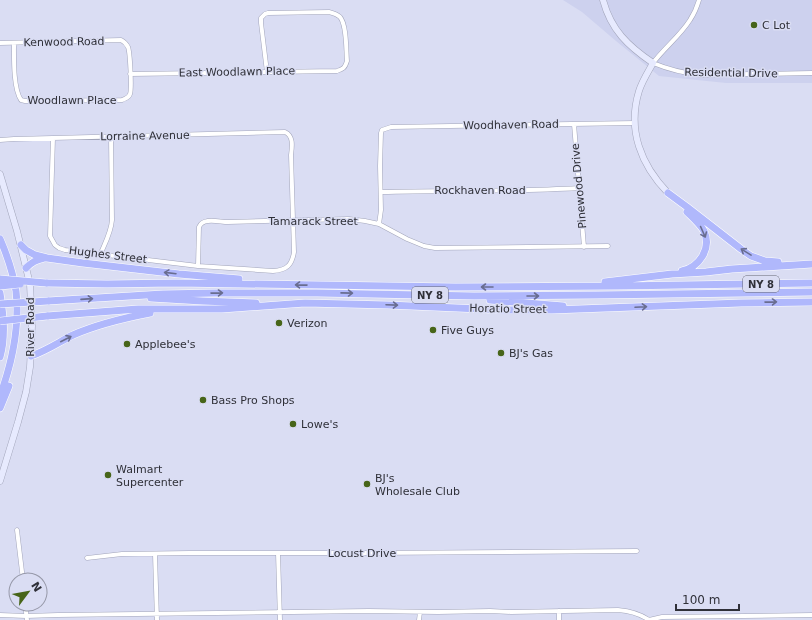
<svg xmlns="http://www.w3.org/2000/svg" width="812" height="620" font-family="'DejaVu Sans',sans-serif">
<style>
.built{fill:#cdd1ee}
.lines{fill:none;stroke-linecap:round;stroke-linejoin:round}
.street-casing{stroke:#a2a5ba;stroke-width:5}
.secondary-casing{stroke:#a2a5ba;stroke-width:7}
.highway-casing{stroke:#fff;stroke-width:8}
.street{stroke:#fff;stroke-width:4}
.secondary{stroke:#e7eafe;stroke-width:6}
.highway{stroke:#b0b8fc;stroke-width:7}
.highway-bridge-casing{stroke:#fff;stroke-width:8;stroke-linecap:butt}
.highway-bridge{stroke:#b0b8fc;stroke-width:7}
.oneway{stroke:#696d90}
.poi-dot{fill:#476519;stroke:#daddf3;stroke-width:1.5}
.labels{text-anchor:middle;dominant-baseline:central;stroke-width:3;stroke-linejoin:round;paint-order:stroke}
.shield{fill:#daddf3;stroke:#626470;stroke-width:1}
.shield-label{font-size:10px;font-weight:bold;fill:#2f3038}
.poi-label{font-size:11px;fill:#2f3038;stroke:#daddf3;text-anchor:start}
.street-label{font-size:11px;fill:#2f3038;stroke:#daddf3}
</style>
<rect width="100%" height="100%" fill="#daddf3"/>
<path class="built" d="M563 0H812V83H726L659 76 616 41 582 12Z"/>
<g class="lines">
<g class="street-casing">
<path id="street" d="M699 0C697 7 694 14 690 20 680 36 664 48 653 63 670 70 682 73 701 75L812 73
M0 43 121 40C125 42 126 43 128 47 130 52 132 89 130 94 129 98 126 98 122 100L25 101 21 100C13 88 14 58 14 43
M130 74 337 71C343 69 345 68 347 61 346 51 347 25 340 17 337 14 333 13 329 12L268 13 265 14 261 18V23L267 72
M574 124 584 247
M0 140 14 139 285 132C294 136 292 147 291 155L294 252C292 265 287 270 273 271L198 266 65 250 59 248 55 245 50 236 53 138
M381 192C447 190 513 192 579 188
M379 224 381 210 380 166 381 133 382 130 391 127 635 123
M100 255C105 243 111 233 112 220L111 137
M198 266 199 227C203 217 219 222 228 222L349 219 365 221 379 224 407 239 424 246 435 248 608 246
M17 530 23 580
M278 553 280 620
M155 554 157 620
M87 558 122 554 189 553H370L637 551
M25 604 27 620
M559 611V620
M0 615 26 616 58 615 369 611 438 612 490 611 511 612 618 610C629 611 639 613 649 620
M419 620 420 612
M649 620 662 617 812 615"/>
</g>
<g class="secondary-casing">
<path id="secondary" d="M603 0C611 30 628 46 653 63 648 72 642 81 639 91 627 130 641 165 668 193
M0 174 17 231 30 284 32 326 30 367 26 392 18 422 0 481"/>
</g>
<g class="highway-casing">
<path id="highway" d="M668 193 687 207 741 249 751 256 765 261 778 262
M0 239C7 255 13 273 16 291 20 327 12 363 0 396
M21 245 26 250 35 255 47 258 83 263 179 274 239 279
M26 268C32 262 36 260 44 258
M682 271C699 267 712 249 704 231 700 224 693 218 687 212
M605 282 672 274 706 272 732 269 812 264
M46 283 107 284 176 283 455 287 619 286 812 283
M0 293C3 313 6 336 0 357
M151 298 202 301 256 303
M490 300 563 306
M48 301 163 294 215 293H317L474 296 598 295 812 292
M47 316 138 309H222L305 303 388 305 503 310H552L741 303 812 302
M31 356C46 351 59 342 73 335 98 324 124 318 150 313
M0 408 9 386"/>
</g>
<use href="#street" class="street"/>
<use href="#secondary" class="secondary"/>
<use href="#highway" class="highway"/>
<g class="highway-bridge-casing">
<path id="highway-bridge" d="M0 279 46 283
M0 286 20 284
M0 304 48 301
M0 321 47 316"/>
</g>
<use href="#highway-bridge" class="highway-bridge"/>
</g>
<defs><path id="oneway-shaft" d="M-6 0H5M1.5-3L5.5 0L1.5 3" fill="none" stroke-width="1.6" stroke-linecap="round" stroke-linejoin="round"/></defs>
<g class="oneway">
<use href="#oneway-shaft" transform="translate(703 232) rotate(66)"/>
<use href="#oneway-shaft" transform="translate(746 252) rotate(-148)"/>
<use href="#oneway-shaft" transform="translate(170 273) rotate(-173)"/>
<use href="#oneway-shaft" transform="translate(301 285) rotate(-179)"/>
<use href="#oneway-shaft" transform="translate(487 287) rotate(180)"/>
<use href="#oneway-shaft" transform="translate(217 293) rotate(-1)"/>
<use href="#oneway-shaft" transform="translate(347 293) rotate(1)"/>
<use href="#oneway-shaft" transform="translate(533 296)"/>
<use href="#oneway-shaft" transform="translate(87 299) rotate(-4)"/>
<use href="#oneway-shaft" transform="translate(771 302) rotate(-1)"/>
<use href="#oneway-shaft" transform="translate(392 305) rotate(2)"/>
<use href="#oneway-shaft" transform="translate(641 307) rotate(-3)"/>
<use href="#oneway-shaft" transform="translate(66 339) rotate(-27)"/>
</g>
<g class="poi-dot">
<circle cx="754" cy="25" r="4"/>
<circle cx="279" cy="323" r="4"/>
<circle cx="433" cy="330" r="4"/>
<circle cx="127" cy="344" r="4"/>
<circle cx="501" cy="353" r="4"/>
<circle cx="203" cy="400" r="4"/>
<circle cx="293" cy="424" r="4"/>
<circle cx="108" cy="475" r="4"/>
<circle cx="367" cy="484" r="4"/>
</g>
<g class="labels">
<g class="shield">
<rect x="743" y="276" width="36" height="16" rx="3"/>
<rect x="412" y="287" width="36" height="16" rx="3"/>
</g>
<g class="shield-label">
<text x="761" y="284">NY 8</text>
<text x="430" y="295">NY 8</text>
</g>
<g class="poi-label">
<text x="762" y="25">C Lot</text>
<text x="287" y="323">Verizon</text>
<text x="441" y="330">Five Guys</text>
<text x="135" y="344">Applebee's</text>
<text x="509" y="353">BJ's Gas</text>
<text x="211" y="400">Bass Pro Shops</text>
<text x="301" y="424">Lowe's</text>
<text x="116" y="469">Walmart<tspan x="116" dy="13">Supercenter</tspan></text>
<text x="375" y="478">BJ's<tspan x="375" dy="13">Wholesale Club</tspan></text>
</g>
<g class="street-label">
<text transform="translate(64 42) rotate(-1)">Kenwood Road</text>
<text transform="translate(237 72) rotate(-1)">East Woodlawn Place</text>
<text transform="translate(731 73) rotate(1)">Residential Drive</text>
<text x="72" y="100">Woodlawn Place</text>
<text transform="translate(511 125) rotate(-1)">Woodhaven Road</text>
<text transform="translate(145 136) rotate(-1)">Lorraine Avenue</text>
<text transform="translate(579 186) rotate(-95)">Pinewood Drive</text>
<text x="480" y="190">Rockhaven Road</text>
<text x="313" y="221">Tamarack Street</text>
<text transform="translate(108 255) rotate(7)">Hughes Street</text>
<text transform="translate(508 309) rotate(1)">Horatio Street</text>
<text transform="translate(30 327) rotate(-90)">River Road</text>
<text x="362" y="553">Locust Drive</text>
</g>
</g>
<g transform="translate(28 592) rotate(58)"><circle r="19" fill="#daddf3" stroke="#9698a8"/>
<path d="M0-3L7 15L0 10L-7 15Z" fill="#476519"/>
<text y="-6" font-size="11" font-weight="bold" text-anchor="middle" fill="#2f3038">N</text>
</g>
<path d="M676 604v6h63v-6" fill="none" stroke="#2f3038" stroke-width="2"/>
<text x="682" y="604" font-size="12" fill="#2f3038" stroke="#daddf3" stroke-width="3" paint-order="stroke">100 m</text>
</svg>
